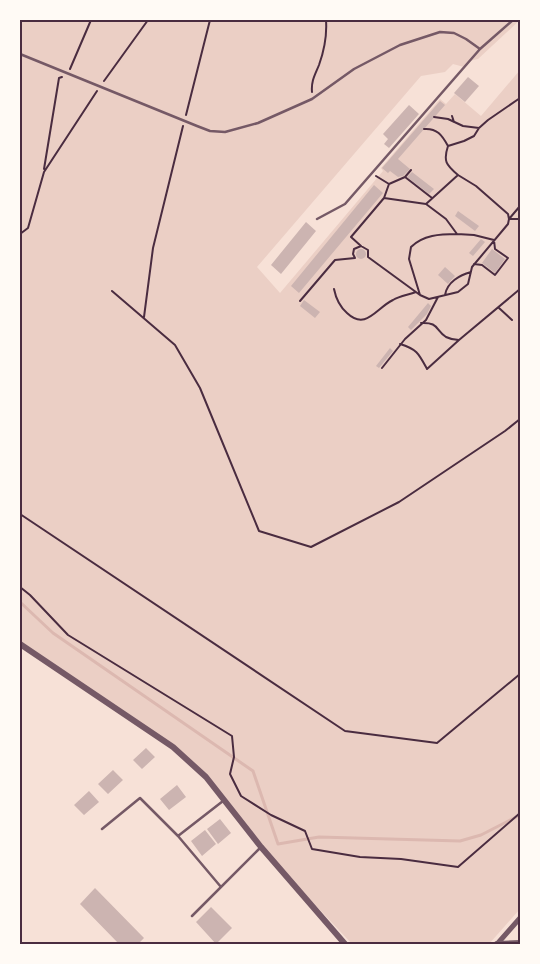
<svg xmlns="http://www.w3.org/2000/svg" width="540" height="964" font-family="'Times New Roman',serif">
<style>
.green{fill:#ebcfc5}
.lines{fill:none;stroke-linecap:round;stroke-linejoin:round}
.stream{stroke:#dcb8b0;stroke-width:3}
.building{fill:#ccb4b1}
.path{stroke:#4a2c40;stroke-width:2}
.service{stroke:#755966;stroke-width:2.5}
.minor{stroke:#755966;stroke-width:5}
.tertiary{stroke:#755966;stroke-width:6}
.neatline{fill:none;stroke:#4a2c40;stroke-width:2}
</style>
<rect width="100%" height="100%" fill="#f7e1d7"/>
<path class="green" d="M20 20H520L478 59 469 61 464 67 453 64 445 72 421 76 257 267 280 293 383 171 381 168 440 99 446 104 455 94 481 116 520 70V909L489 944H352L261 847 206 777 173 747 20 644Z"/>
<g class="lines">
<path class="stream" d="M20 602 53 633 253 771 278 844 319 837 460 841 481 835 520 815"/>
</g>
<path class="building" d="M468 77 479 86 465 102 454 93Z
M440 101 445 105 398 159 410 169 403 176 398 177 390 171 388 173 382 168Z
M409 105 419 114 389 148 384 144 388 139 383 134Z
M412 172 434 189 429 194 407 177Z
M374 185 383 193 299 293 291 286Z
M458 211 479 226 475 231 455 216Z
M306 222 316 231 281 274 271 265Z
M481 239 485 242 473 256 469 253Z
M356 254a5 5 0 1 1 10 0a5 5 0 1 1-10 0Z
M492 249 505 259 495 273 482 263Z
M445 267 455 276 448 284 438 275Z
M304 300 320 312 315 318 300 306Z
M428 303 431 306 427 314 411 330 408 327Z
M390 348 393 351 379 368 376 366Z
M146 748 155 757 142 769 133 760Z
M113 770 123 780 108 794 98 784Z
M177 785 186 797 169 810 160 799Z
M89 791 99 802 84 815 74 805Z
M220 819 231 833 218 844 207 829Z
M205 830 216 844 202 856 191 841Z
M95 888 144 938 138 944H119L80 904Z
M211 907 232 928 216 944 196 922Z"/>
<g class="lines">
<path class="path" d="M70 69 91 20
M104 81 148 20
M312 92C311 81 315 75 319 65 324 51 327 34 326 20
M186 115 210 20
M452 116 454 122
M434 117 448 119 463 126 479 128
M424 129C437 128 442 135 448 146
M44 169 59 78 62 77
M411 170 405 177 432 198
M376 176 389 184 384 198
M389 184 405 177
M509 219 520 206
M510 219H520
M20 234 28 228 44 172 97 91
M457 234C440 234 423 235 411 247L409 259 420 295 429 299 458 292 468 284 472 267 508 224 509 219 508 214 476 186 458 175
M361 246 351 237 384 198 426 204
M474 264 482 265 495 275 508 258 495 249 494 240 474 235 457 234 446 219 426 204 458 175C446 165 443 161 448 146L464 141 474 136 479 128 488 120 520 98
M334 289C336 299 339 306 347 313 366 331 376 308 393 300 400 296 408 295 416 292
M112 291 175 345 200 388 259 531 311 547 399 502 505 431 520 419
M445 295C447 282 460 275 471 272
M300 301 335 260 355 258 353 254 354 249 361 246 368 250V257L420 295
M499 308 512 320
M144 317 153 248 183 126
M421 323C439 322 435 330 446 337 450 339 455 340 459 340L520 289
M400 344C417 349 419 354 427 369L459 340
M382 368 405 339 426 320 438 297
M20 514 345 731 437 743 520 674
M20 587 30 595 68 635 232 736 234 757 230 774 241 796 271 815 305 831 312 849 360 857 401 859 458 867 520 813"/>
<path class="service" d="M20 54 197 126 210 131 225 132 258 123 312 99 354 69 400 45 440 32 454 33 466 39 480 49 513 20
M317 219 345 204 480 49
M102 829 140 798 178 836 223 801
M178 836 221 887
M192 916 260 848"/>
<path class="minor" d="M498 943 520 918"/>
<path class="tertiary" d="M20 644 173 747 206 777 261 847 345 944
M497 944 520 943"/>
</g>
<rect width="540" height="964" fill="none" stroke="#fffaf5" stroke-width="42"/>
<rect x="21" y="21" width="498" height="922" class="neatline"/>
</svg>
